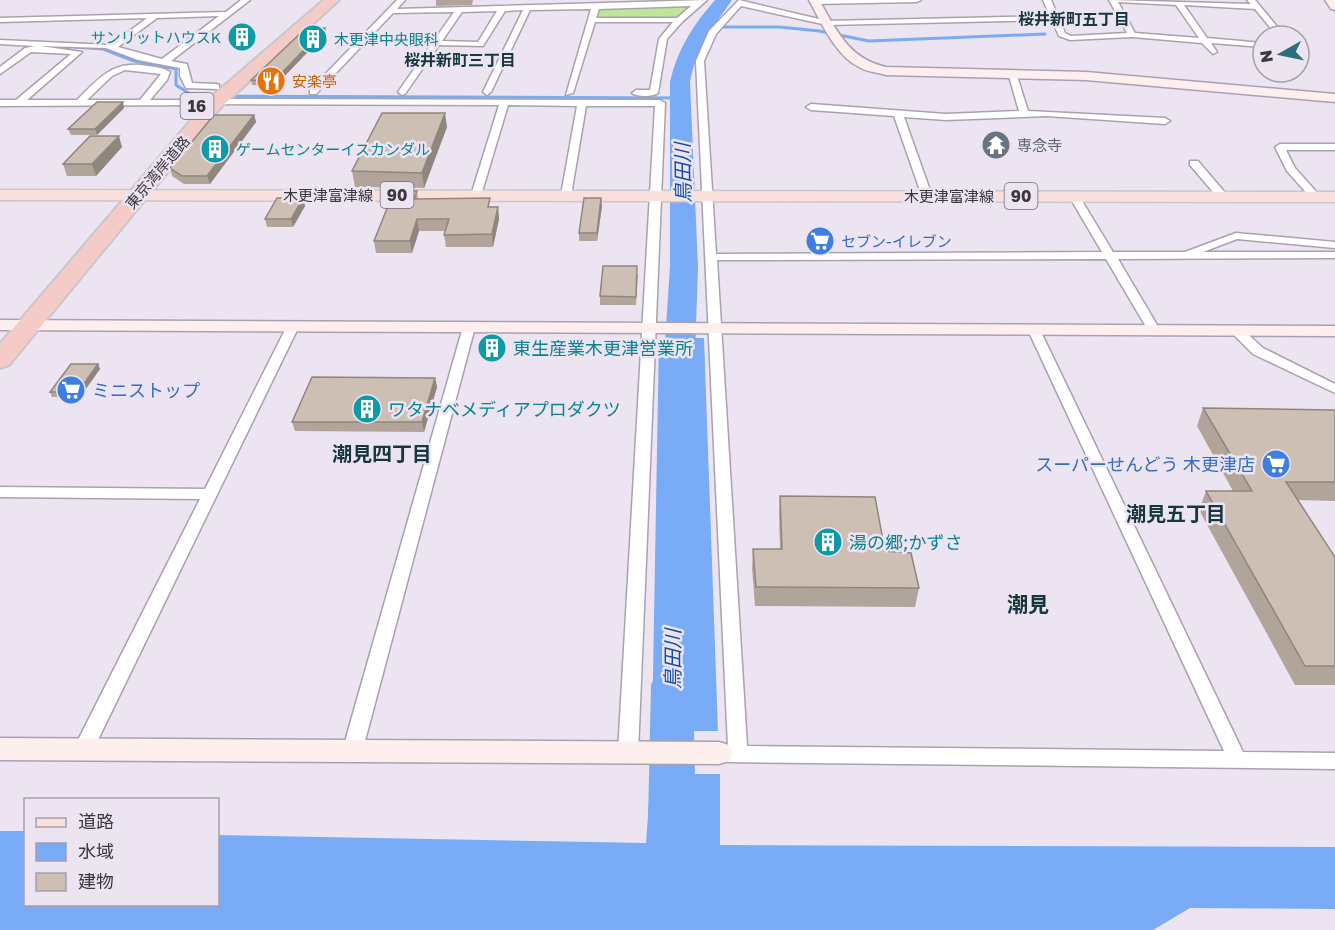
<svg xmlns="http://www.w3.org/2000/svg" width="1335" height="930" font-family="'Golos Text','Noto Sans JP',sans-serif">
<style>
.green{fill:#bce698}
.water{fill:#79abf7}
.lines{fill:none;stroke-linecap:round;stroke-linejoin:round}
.stream{stroke:#79abf7;stroke-width:3}
.river{fill:#79abf7;fill-rule:evenodd}
.street-casing{stroke:#aaa1af;stroke-width:3}
.secondary-casing{stroke:#aaa1af;stroke-width:3}
.primary-casing{stroke:#c8c7c9;stroke-width:3}
.highway-casing{stroke:#c8c7c9;stroke-width:4}
.street{fill:#fff;fill-rule:evenodd}
.secondary{fill:#fcefee;fill-rule:evenodd}
.primary{fill:#f9e0dd;fill-rule:evenodd}
.highway{fill:#f5cbc7;fill-rule:evenodd}
.wall{fill:#b0a49b}
.shaded-wall{fill:#90867e}
.building{fill:#cdbfb4;stroke:#90867e;stroke-width:1.5}
.labels{text-anchor:middle;dominant-baseline:central;stroke-width:5;stroke-linejoin:round;paint-order:stroke}
.far-culture-label{font-size:15px;fill:#0d838f;stroke:#ede4f2;text-anchor:start}
.far-food-label{font-size:15px;fill:#c56008;stroke:#ede4f2;text-anchor:start}
.far-worship-label{font-size:15px;fill:#5b616d;stroke:#ede4f2;text-anchor:start}
.far-street-label{font-size:15px;fill:#3b373d;stroke:#ede4f2}
.far-shop-label{font-size:15px;fill:#366cbe;stroke:#ede4f2;text-anchor:start}
.far-neighbourhood-label{font-size:16px;font-weight:bold;fill:#16373e;stroke:#ede4f2}
.shield{fill:#ede4f2;stroke:#706b73;stroke-width:1.5}
.shield-label{font-size:16px;font-weight:bold;fill:#3b373d}
.culture-label{font-size:18px;fill:#0d838f;stroke:#ede4f2;text-anchor:start}
.shop-label{font-size:18px;fill:#366cbe;stroke:#ede4f2;text-anchor:start}
.water-label{font-size:20px;font-style:italic;fill:#114fa7;stroke:#ede4f2}
.neighbourhood-label{font-size:20px;font-weight:bold;fill:#16373e;stroke:#ede4f2}
.quarter-label{font-size:21px;font-weight:bold;fill:#16373e;stroke:#ede4f2}
</style>
<rect width="100%" height="100%" fill="#ede4f2"/>
<path class="green" d="M688 7 675 18H596L597 9Z"/>
<path class="water" d="M659 338H704L718 731H652Z
M651 774H720V845L1335 847V909L1190 908 1153 930H0V831H25L26 904H218V835L646 843Z"/>
<g class="lines">
<path class="stream" d="M701 27H780L819 31 869 41 1045 34
M75 47 103 49 134 61 176 69V85L193 96 681 98"/>
<path class="river" d="M715 0H732C713 27 696 48 690 82L698 267 694 386 689 393 678 395 667 393 662 386 670 267V82C677 50 693 25 715 0Z
M672 668 687 673 693 685 696 821 689 836 672 842 655 836 648 821 651 685 657 673Z"/>
<g class="street-casing">
<path id="street" d="M241 0H250L171 61 187 64 192 83 216 84 219 85V89L186 88 180 76V68L138 60 106 48 40 46 82 52 27 100H77C101 77 112 60 148 66 156 67 164 68 170 72L167 80 150 100H200L203 101V105L0 106V100H16L71 54 31 52 0 74V67L25 48 35 46 0 44V40L111 45 147 18 0 22V18L226 12ZM219 16 162 59 118 47 157 18ZM125 70 161 74 140 100H87L112 76Z
M397 0H405L397 9 707 0 682 22 667 39 658 93C653 97 637 97 632 93L636 90H650L659 39 673 22H595L573 93 566 95 591 9 530 10 491 92 487 95 483 92 523 10 505 11 483 46 439 45 405 94 402 95 398 92 454 12 393 13 316 94H310V90ZM691 6 677 18H596L599 9ZM497 11 478 42 442 41 462 12Z
M739 0 827 21 1050 16 1043 0H1051L1065 33 1071 36 1127 33 1109 0 1251 4 1247 0H1255L1285 36H1277L1255 9 1184 5 1207 38 1263 43V47L1211 43 1217 52 1213 54 1202 43 1132 37 1070 40 1059 36 1052 20 827 25 741 6 716 34 704 61 716 254 1102 252 1069 196 1074 193 1079 196 1113 252H1185L1236 233 1335 242V248L1237 239 1203 252H1335V258L1118 259 1160 330 1154 334 1148 330 1106 259 717 260 747 746 1224 751 1028 330 1034 326 1040 330 1243 752 1335 753V769L729 762 722 760 719 754 722 748 728 746 696 61 709 31ZM1118 2 1176 5 1199 38 1135 33Z
M814 0H921L917 2 815 4 811 2Z
M1013 73 1017 76 1028 111 1165 118 1170 121 1165 124 1047 116 946 120 904 117 932 196 927 199 922 196 894 116 811 110 806 107 811 104 946 114 1019 111 1009 76Z
M216 99 660 100 665 103 638 753 635 759 628 761 621 759 618 753 655 106H586L571 195 566 198 561 195 577 106 508 105 481 195 476 198 471 195 499 105 213 104V100Z
M1335 144V150H1286L1295 168 1321 197 1316 200 1312 199 1287 171 1275 147 1280 144Z
M1190 161H1198L1227 195V199H1219L1190 165Z
M293 322 299 326 93 750 90 756 83 758 76 756 73 750 200 499 0 497V487L205 489 287 326Z
M469 323 475 327 362 752 359 758 352 760 345 758 342 752 463 327Z
M1236 327 1241 328 1263 348 1335 384V393L1253 354 1230 331Z"/>
</g>
<g class="secondary-casing">
<path id="secondary" d="M809 0H819C837 31 849 59 886 67L1086 72 1335 94V102L1086 80 886 75C877 72 867 72 859 67 835 55 821 22 809 0Z
M1325 0H1335V10L1331 9Z
M0 320 1335 326V336L0 330Z
M0 738 719 742 729 745 733 753 729 761 719 764 0 760Z"/>
</g>
<g class="primary-casing">
<path id="primary" d="M0 190 1335 192V202L0 200Z"/>
</g>
<g class="highway-casing">
<path id="highway" d="M324 0H339L222 106 9 365 0 368V344L210 98Z"/>
</g>
<use href="#street" class="street"/>
<use href="#secondary" class="secondary"/>
<use href="#primary" class="primary"/>
<use href="#highway" class="highway"/>
</g>
<path class="wall" d="M436 0H473L472 5 436 6Z
M325 28 326 33 275 86 252 85 251 80Z
M124 108 97 135H71L68 129Z
M254 115 256 122 210 184H184L172 176 170 168Z
M447 127 424 188 355 187 352 171Z
M122 147 96 176H67L63 164Z
M417 191 418 199 498 207 499 219 493 247H446L444 235 445 231H419L412 253H376L374 241Z
M303 198 305 206 293 227H267L265 219Z
M602 206 597 241H579V233Z
M638 274 636 305H600V296Z
M98 364 100 369 80 397H52L50 392Z
M435 378 437 387 424 432 295 431 292 422Z
M1203 408 1335 410V501L1298 500 1335 557V685H1295L1199 510 1206 491H1233L1197 426Z
M780 496 885 551 919 588 915 607 755 606 752 568 753 549H780L779 514Z"/>
<path class="shaded-wall" d="M325 28 326 33 275 86 274 81Z
M123 102 124 108 97 135 95 129Z
M445 113 447 127 424 188 422 173Z
M254 115 256 122 210 184 207 176Z
M119 136 122 147 96 176 92 164Z
M303 198 305 206 293 227 291 219Z
M601 198 602 206 597 241V233Z
M498 207 499 219 493 247 492 234Z
M417 219 419 231 412 253 410 241Z
M98 364 100 369 80 397 78 392Z
M435 378 437 387 424 432 422 422Z"/>
<path class="building" d="M306 28H325L274 81 251 80Z
M97 102H123L95 129H68Z
M382 113H445L422 173 352 171Z
M214 115H254L207 176H182L170 168Z
M90 136H119L92 164H63Z
M394 191H417L414 199 490 198 488 207H498L492 234 444 235 449 219H417L410 241H374Z
M277 198H303L291 219H265Z
M584 198H601L597 233H579Z
M603 266H637L636 297 600 296Z
M71 364H98L78 392H50Z
M312 377 435 378 422 422H292Z
M1203 408 1335 410V482H1286L1335 557V666H1305L1206 491H1252Z
M780 496 875 497 885 551 911 553 919 588 756 587 753 549H782Z"/>
<defs>
<g id="building-disc" transform="scale(1.5)"><circle r="9.5" fill="#0f9aa8" stroke="#ede4f2"/><path d="M-4-6H4V6H1V3H-1V6H-4ZM-2.5-4.3h1.7v1.8h-1.7ZM.8-4.3h1.7v1.8H.8ZM-2.5-1h1.7V.8h-1.7ZM.8-1h1.7V.8H.8Z" fill="#fff"/></g>
<g id="restaurant-disc" transform="scale(1.5)"><circle r="9.5" fill="#e8710a" stroke="#ede4f2"/><path d="M-5-6h1v4h1v-4h1v4h1v-4h1v5L-1.5 .5V6h-2V.5L-5-1ZM5-6V6H3V1.5H1.5Q1.5-4 5-6Z" fill="#fff"/></g>
<g id="temple-disc" transform="scale(1.5)"><circle r="9.5" fill="#6b7280" stroke="#ede4f2"/><path d="M0-6L5-2H3V0L6.5 2.5H4V6H1.5V3h-3V6H-4V2.5H-6.5L-3 0V-2H-5Z" fill="#fff"/></g>
<g id="supermarket-disc" transform="scale(1.5)"><circle r="9.5" fill="#3f7fe0" stroke="#ede4f2"/><path d="M-6-5.5h2.5l.6 2H6L4.5 2H-2.5L-4.4-4H-6ZM-1.5 3.2a1.3 1.3 0 1 0 .1 0ZM3 3.2a1.3 1.3 0 1 0 .1 0Z" fill="#fff"/></g>
</defs>
<g fill-rule="evenodd">
<use href="#building-disc" x="242" y="37"/>
<use href="#building-disc" x="313" y="39"/>
<use href="#restaurant-disc" x="271" y="81"/>
<use href="#temple-disc" x="996" y="145"/>
<use href="#building-disc" x="215" y="149"/>
<use href="#supermarket-disc" x="820" y="241"/>
<use href="#building-disc" x="492" y="348"/>
<use href="#supermarket-disc" x="71" y="390"/>
<use href="#building-disc" x="367" y="409"/>
<use href="#supermarket-disc" x="1276" y="464"/>
<use href="#building-disc" x="828" y="542"/>
</g>
<g class="labels">
<g class="far-culture-label">
<text x="221" y="37" text-anchor="end">サンリットハウスK</text>
<text x="334" y="39">木更津中央眼科</text>
<text x="236" y="149">ゲームセンターイスカンダル</text>
</g>
<g class="far-food-label">
<text x="292" y="81">安楽亭</text>
</g>
<g class="far-worship-label">
<text x="1017" y="145">専念寺</text>
</g>
<g class="far-street-label">
<text transform="translate(157 172) rotate(-50)">東京湾岸道路</text>
<text x="328" y="195">木更津富津線</text>
<text x="949" y="196">木更津富津線</text>
</g>
<g class="far-shop-label">
<text x="841" y="241">セブン-イレブン</text>
</g>
<g class="far-neighbourhood-label">
<text x="1074" y="19">桜井新町五丁目</text>
<text x="460" y="60">桜井新町三丁目</text>
</g>
<g class="shield">
<rect x="180.5" y="93" width="33" height="26" rx="4.5"/>
<rect x="380.5" y="182" width="33" height="26" rx="4.5"/>
<rect x="1004.5" y="183" width="33" height="26" rx="4.5"/>
</g>
<g class="shield-label">
<text x="197" y="106">16</text>
<text x="397" y="195">90</text>
<text x="1021" y="196">90</text>
</g>
<g class="culture-label">
<text x="513" y="348">東生産業木更津営業所</text>
<text x="388" y="409">ワタナベメディアプロダクツ</text>
<text x="849" y="542">湯の郷;かずさ</text>
</g>
<g class="shop-label">
<text x="92" y="390">ミニストップ</text>
<text x="1255" y="464" text-anchor="end">スーパーせんどう 木更津店</text>
</g>
<g class="water-label">
<text transform="translate(682 173) rotate(-91)">鳥田川</text>
<text transform="translate(672 659) rotate(-90)">鳥田川</text>
</g>
<g class="neighbourhood-label">
<text x="382" y="453">潮見四丁目</text>
<text x="1176" y="513">潮見五丁目</text>
</g>
<g class="quarter-label">
<text x="1028" y="604">潮見</text>
</g>
</g>
<rect x="24" y="798" width="195" height="108" fill="#ede4f2" stroke="#a69faa" stroke-width="1.5"/>
<rect x="36" y="818" width="30" height="9" fill="#f9e0dd" stroke="#a69faa" stroke-width="1.5"/>
<text x="78" y="828" font-size="18" fill="#3b373d">道路</text>
<rect x="36" y="843" width="30" height="18" fill="#79abf7" stroke="#a69faa" stroke-width="1.5"/>
<text x="78" y="858" font-size="18" fill="#3b373d">水域</text>
<rect x="36" y="873" width="30" height="18" fill="#cdbfb4" stroke="#a69faa" stroke-width="1.5"/>
<text x="78" y="888" font-size="18" fill="#3b373d">建物</text>
<g transform="translate(1281 54) rotate(261)"><circle r="28" fill="#ede4f2" stroke="#a69faa" stroke-width="1.5"/>
<path d="M0-4.5L10 22L0 15L-10 22Z" fill="#2a707e"/>
<text y="-9" font-size="16" font-weight="bold" text-anchor="middle" fill="#3b373d">N</text>
</g>
</svg>
